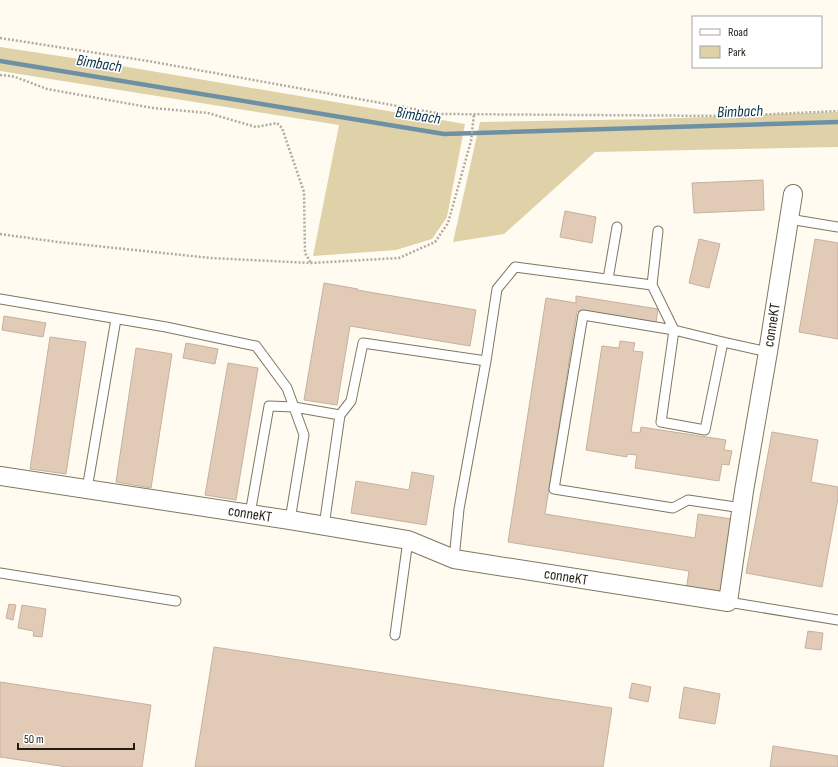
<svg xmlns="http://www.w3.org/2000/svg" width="838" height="767" font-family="'Sofia Sans Condensed',sans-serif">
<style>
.green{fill:#dfd1a8}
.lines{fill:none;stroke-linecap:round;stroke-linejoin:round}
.stream{stroke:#6e90a4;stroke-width:4.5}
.building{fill:#e1cbb7;stroke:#c6b19e}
.lane-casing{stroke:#7f775f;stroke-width:11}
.street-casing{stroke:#7f775f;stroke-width:20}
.path{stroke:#afaba1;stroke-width:2.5;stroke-dasharray:2 2;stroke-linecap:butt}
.lane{stroke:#fff;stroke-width:9}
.street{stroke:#fff;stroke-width:18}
.labels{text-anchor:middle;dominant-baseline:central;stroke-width:3;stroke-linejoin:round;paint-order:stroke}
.street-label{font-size:15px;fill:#201d13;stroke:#fff}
.water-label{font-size:16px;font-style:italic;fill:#083249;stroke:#fff}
</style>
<rect width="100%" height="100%" fill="#fffbf1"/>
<path class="green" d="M0 47 86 60 465 124 447 217 432 239 396 250 313 256 339 125 0 71Z
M838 112V147L595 152 504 234 453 242 480 122 652 119Z"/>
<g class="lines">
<path class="stream" d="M0 61 444 134 838 122"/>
</g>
<path class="building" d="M763 180 764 210 694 213 692 183Z
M565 211 596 217 592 243 560 237Z
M699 239 720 244 709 288 689 283Z
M815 239 838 243V339L799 332Z
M324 283 358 289 357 290 476 310 470 346 350 326 337 405 304 400Z
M576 296 658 309 656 323 577 311 545 514 695 538 698 514 732 519 720 597 686 591 689 571 508 542 546 298 576 303Z
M4 316 46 323 43 337 2 330Z
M50 337 86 342 66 474 30 469Z
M620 341 635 343 633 351 643 352 631 432 640 433 641 427 726 440 724 450 732 451 729 465 722 464 719 481 635 468 637 455 627 454V457L586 450 602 346 619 348Z
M186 343 218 349 215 364 183 358Z
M136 348 172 354 151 488 116 482Z
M228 363 258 368 236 500 205 495Z
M772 432 818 440 811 482 838 487V498L822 587 746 573Z
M412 472 434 476 426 525 351 513 356 481 409 490Z
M9 604 16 605 13 620 6 618Z
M22 605 46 609 42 637 33 636 34 631 18 628Z
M808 631 823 633 821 650 805 648Z
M214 647 612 708 603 767H195Z
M0 682 151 705 142 767H67L0 757Z
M632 683 651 687 648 702 629 698Z
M684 687 720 694 715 724 679 718Z
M773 746 838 756V767H770Z"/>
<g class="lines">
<g class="lane-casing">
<path id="lane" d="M789 219 838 227
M608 279 617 227
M652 285 658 231
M0 299 166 327 256 346 287 388 304 435 290 520
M340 415 351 401 363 343 486 361
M87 489 116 319
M742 508 688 500 673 508 554 489 583 315 674 330 723 342 768 352
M250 514 269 406 294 407 340 415 324 526
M454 559 459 509 486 361 497 289 515 267 652 285 674 330 661 422 705 430 723 342
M0 573 176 601
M728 602 838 620
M395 635 408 540"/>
</g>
<g class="street-casing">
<path id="street" d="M0 476 290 520 408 540 454 559 728 602 744 491 768 352 793 194"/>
</g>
<path class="path" d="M0 38 148 61 442 114 732 116 838 111
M0 75 11 76 18 78 47 89 153 108 208 113 256 127 277 123 282 128 304 192 305 253 311 263
M0 234 58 242 211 258 311 263 399 258 435 242 448 223 471 141 474 114"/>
<use href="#lane" class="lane"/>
<use href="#street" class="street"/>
</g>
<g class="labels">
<g class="street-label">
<text transform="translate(772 325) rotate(-81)">conneKT</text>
<text transform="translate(250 514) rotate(9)">conneKT</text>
<text transform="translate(566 577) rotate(9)">conneKT</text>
</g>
<g class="water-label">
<text transform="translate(99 64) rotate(9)">Bimbach</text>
<text transform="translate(740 112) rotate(-2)">Bimbach</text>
<text transform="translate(418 116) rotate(9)">Bimbach</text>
</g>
</g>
<rect x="692" y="16" width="130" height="52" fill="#ffffff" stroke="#a6a5a1"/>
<rect x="700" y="29" width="20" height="6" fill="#ffffff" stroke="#a6a5a1"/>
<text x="728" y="36" font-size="12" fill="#201d13">Road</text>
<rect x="700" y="46" width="20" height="12" fill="#dfd1a8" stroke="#a6a5a1"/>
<text x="728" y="56" font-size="12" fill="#201d13">Park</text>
<path d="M18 743v6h116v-6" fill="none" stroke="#201d13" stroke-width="2"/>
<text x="24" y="743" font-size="12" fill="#201d13" stroke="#ffffff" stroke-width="3" paint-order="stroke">50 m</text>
</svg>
